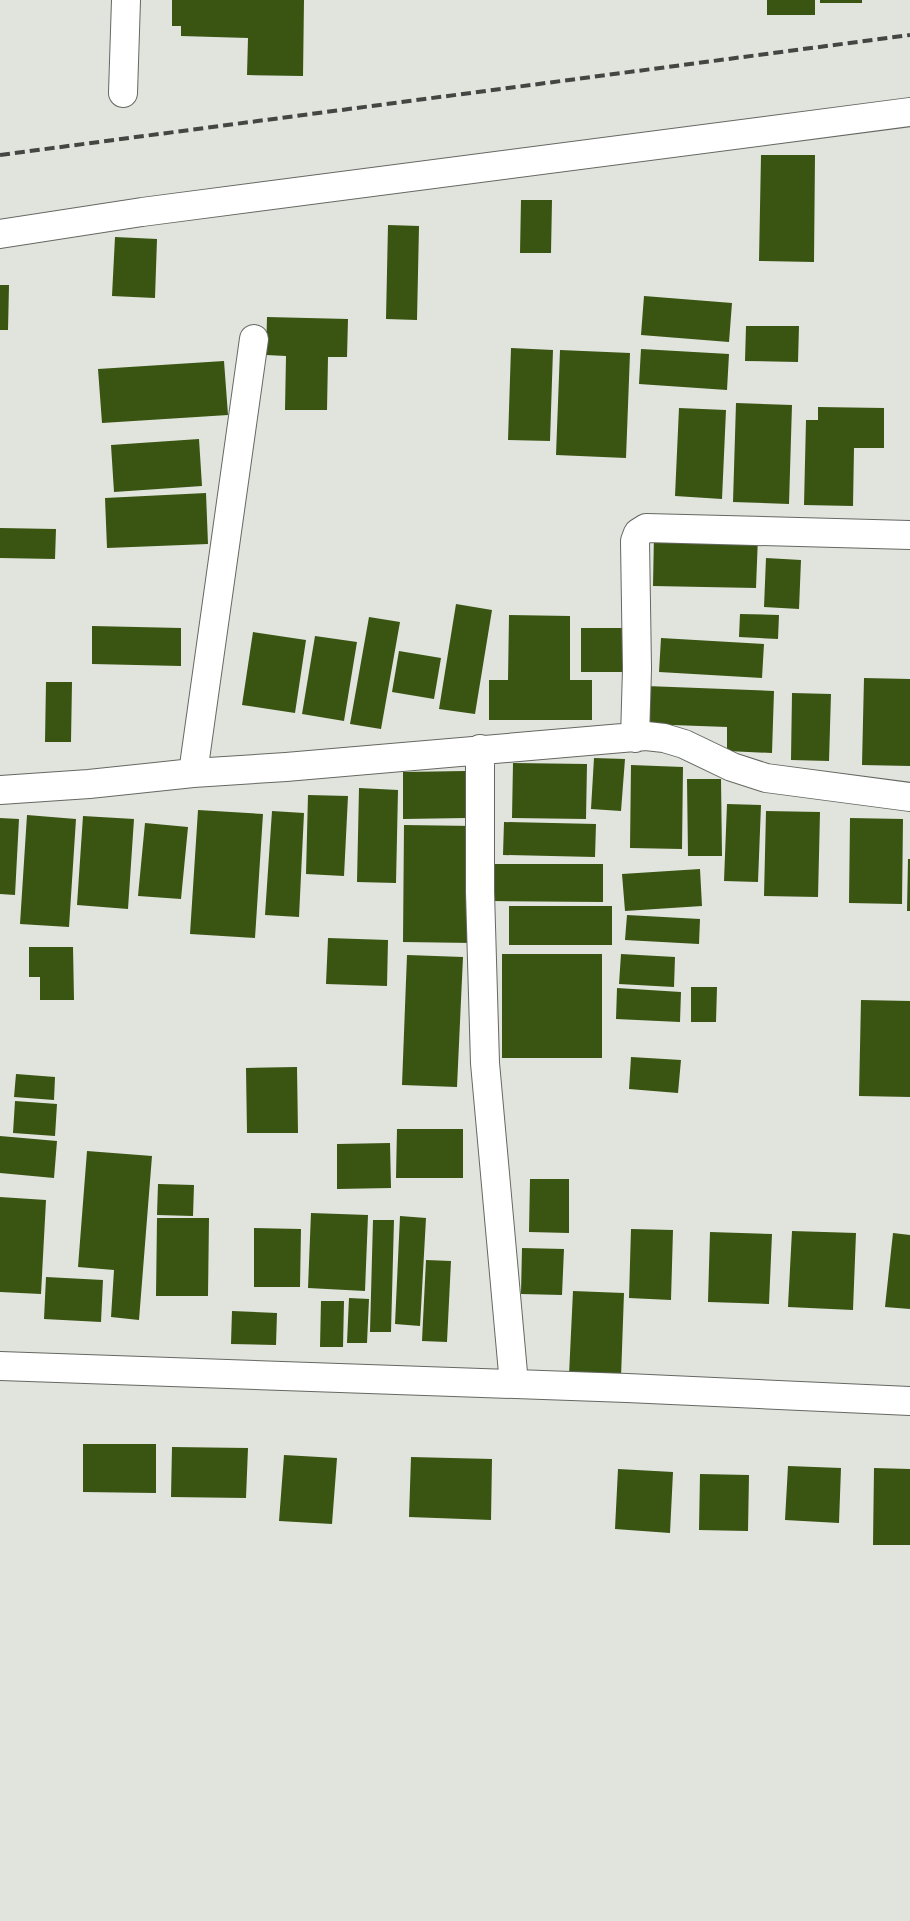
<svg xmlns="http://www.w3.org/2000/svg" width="910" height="1921" font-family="Cabin,sans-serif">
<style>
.building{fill:#3a5412}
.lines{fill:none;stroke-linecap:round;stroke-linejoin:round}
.street-casing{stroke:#656862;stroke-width:30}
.street{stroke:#fff;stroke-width:28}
.rail{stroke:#444643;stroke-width:4;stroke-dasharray:10 5;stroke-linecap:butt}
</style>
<rect width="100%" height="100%" fill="#e0e4dd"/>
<path class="building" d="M172 0H304L303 76 247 75 248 38 181 36V26H172Z
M767 0H815V15H767Z
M820 0H862V3H820Z
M761 155H815L814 262 759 261Z
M521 200H552L551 253H520Z
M388 225 419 226 417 320 386 319Z
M115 237 157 239 155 298 112 296Z
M0 285H9L8 330H0Z
M644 296 732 303 729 342 641 335Z
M267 317 348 319 347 357H328L327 410H285L286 356 266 355Z
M746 326H799L798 362 745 361Z
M511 348 553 350 550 441 508 440Z
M641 349 729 354 727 390 639 384Z
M560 350 630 353 626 458 556 455Z
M224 361 228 415 102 423 98 369Z
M736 403 792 405 789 504 733 502Z
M818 407 884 408V448H854L853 506 804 505 806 420H818Z
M679 408 726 410 722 499 675 496Z
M199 439 202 486 114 492 111 445Z
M206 493 208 544 107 548 105 498Z
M0 528 56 529 55 559 0 558Z
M654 534 758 536 756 588 653 586Z
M766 558 801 560 799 609 764 607Z
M456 604 492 610 475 714 439 709Z
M740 614 779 615 778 639 739 637Z
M509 615 570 616V680H592V720H489V680H508Z
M369 617 400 622 381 729 350 724Z
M92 626 181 628V666L92 664Z
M581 628H622L623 672H581Z
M253 632 306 640 295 713 242 705Z
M315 636 357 642 344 721 302 714Z
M661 638 764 644 762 678 659 672Z
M399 651 441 658 434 699 392 692Z
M864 678 910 679V766L862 765Z
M46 682H72L71 742H45Z
M646 686 774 691 772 753 727 751V727L645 724Z
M792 693 831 694 829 761 791 760Z
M594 758 625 759 621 811 591 809Z
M513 763 587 764 586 819 512 818Z
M631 765 683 767 682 849 630 848Z
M466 771 467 818 403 819V772Z
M687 779H721L722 856H688Z
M359 788 398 790 396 883 357 882Z
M308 795 348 796 344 876 306 874Z
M727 804 761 805 758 882 724 881Z
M198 810 263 814 255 938 190 934Z
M272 811 304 813 299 917 265 915Z
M766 811 820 812 818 897 764 896Z
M27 815 76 819 69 927 20 924Z
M83 816 134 819 128 909 77 905Z
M0 818 19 819 15 895 0 894Z
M850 818 903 819 902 904 849 903Z
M504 822 596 824 595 857 503 855Z
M145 823 188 827 181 899 138 896Z
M404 825 474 826 473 943 403 942Z
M908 859H910V911H907Z
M492 864H603V902L492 901Z
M700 869 702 906 625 911 622 874Z
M509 906H612V945H509Z
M627 915 700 919 699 944 625 940Z
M328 938 388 940 387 986 326 984Z
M29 947H73L74 1000H40V977H29Z
M502 954H602V1058H502Z
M621 954 675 957 674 987 619 984Z
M407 955 463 957 457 1087 402 1085Z
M691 987H717L716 1022H691Z
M617 988 681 992 680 1022 616 1019Z
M861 1000 910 1001V1097L859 1096Z
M631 1057 681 1060 678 1093 629 1089Z
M297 1067 298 1133H247L246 1068Z
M16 1074 55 1077 54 1100 14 1097Z
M15 1101 57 1104 55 1136 13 1133Z
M397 1129H463V1178H396Z
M0 1136 57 1141 54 1178 0 1173Z
M390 1143 391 1188 337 1189V1144Z
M87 1151 152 1156 139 1320 111 1317 114 1270 78 1267Z
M530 1179H569V1233L529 1232Z
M158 1184 194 1185 193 1216 157 1215Z
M0 1197 46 1200 41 1294 0 1292Z
M311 1213 368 1215 365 1291 308 1288Z
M400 1216 426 1218 420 1326 395 1324Z
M157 1218H209L208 1296H156Z
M373 1220H394L391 1332H370Z
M254 1228 301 1229 300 1287H254Z
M631 1229 673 1230 671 1300 629 1298Z
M792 1231 856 1233 853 1310 788 1307Z
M710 1232 772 1234 769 1304 708 1302Z
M893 1233 910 1235V1309L885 1307Z
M522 1248 564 1249 562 1295 521 1294Z
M426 1260 451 1261 447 1342 422 1341Z
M46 1277 103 1280 101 1322 44 1319Z
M573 1291 624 1293 621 1377 569 1375Z
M349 1298 369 1299 367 1343H347Z
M321 1301H344L343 1347H320Z
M232 1311 277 1313 276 1345 231 1344Z
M83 1444H156V1493L83 1492Z
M172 1447 248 1448 246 1498 171 1497Z
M284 1455 337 1458 332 1524 279 1521Z
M411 1457 492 1459 491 1520 409 1517Z
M788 1466 841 1468 839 1523 785 1520Z
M874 1468 910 1469V1545H873Z
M618 1469 673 1472 670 1533 615 1529Z
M700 1474 749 1475 748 1531 699 1530Z"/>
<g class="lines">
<g class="street-casing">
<path id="street" d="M123 93 126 0
M0 234 142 212 910 112
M635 738 637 669 635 541 638 533 646 528 910 535
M480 749V892L485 1063 514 1384
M193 773 254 339
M0 790 89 784 193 773 286 767 646 736 664 738 684 744 732 767 766 778 910 797
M0 1366 627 1388 910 1401"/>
</g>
<use href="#street" class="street"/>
<path class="rail" d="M0 155 910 35"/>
</g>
</svg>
